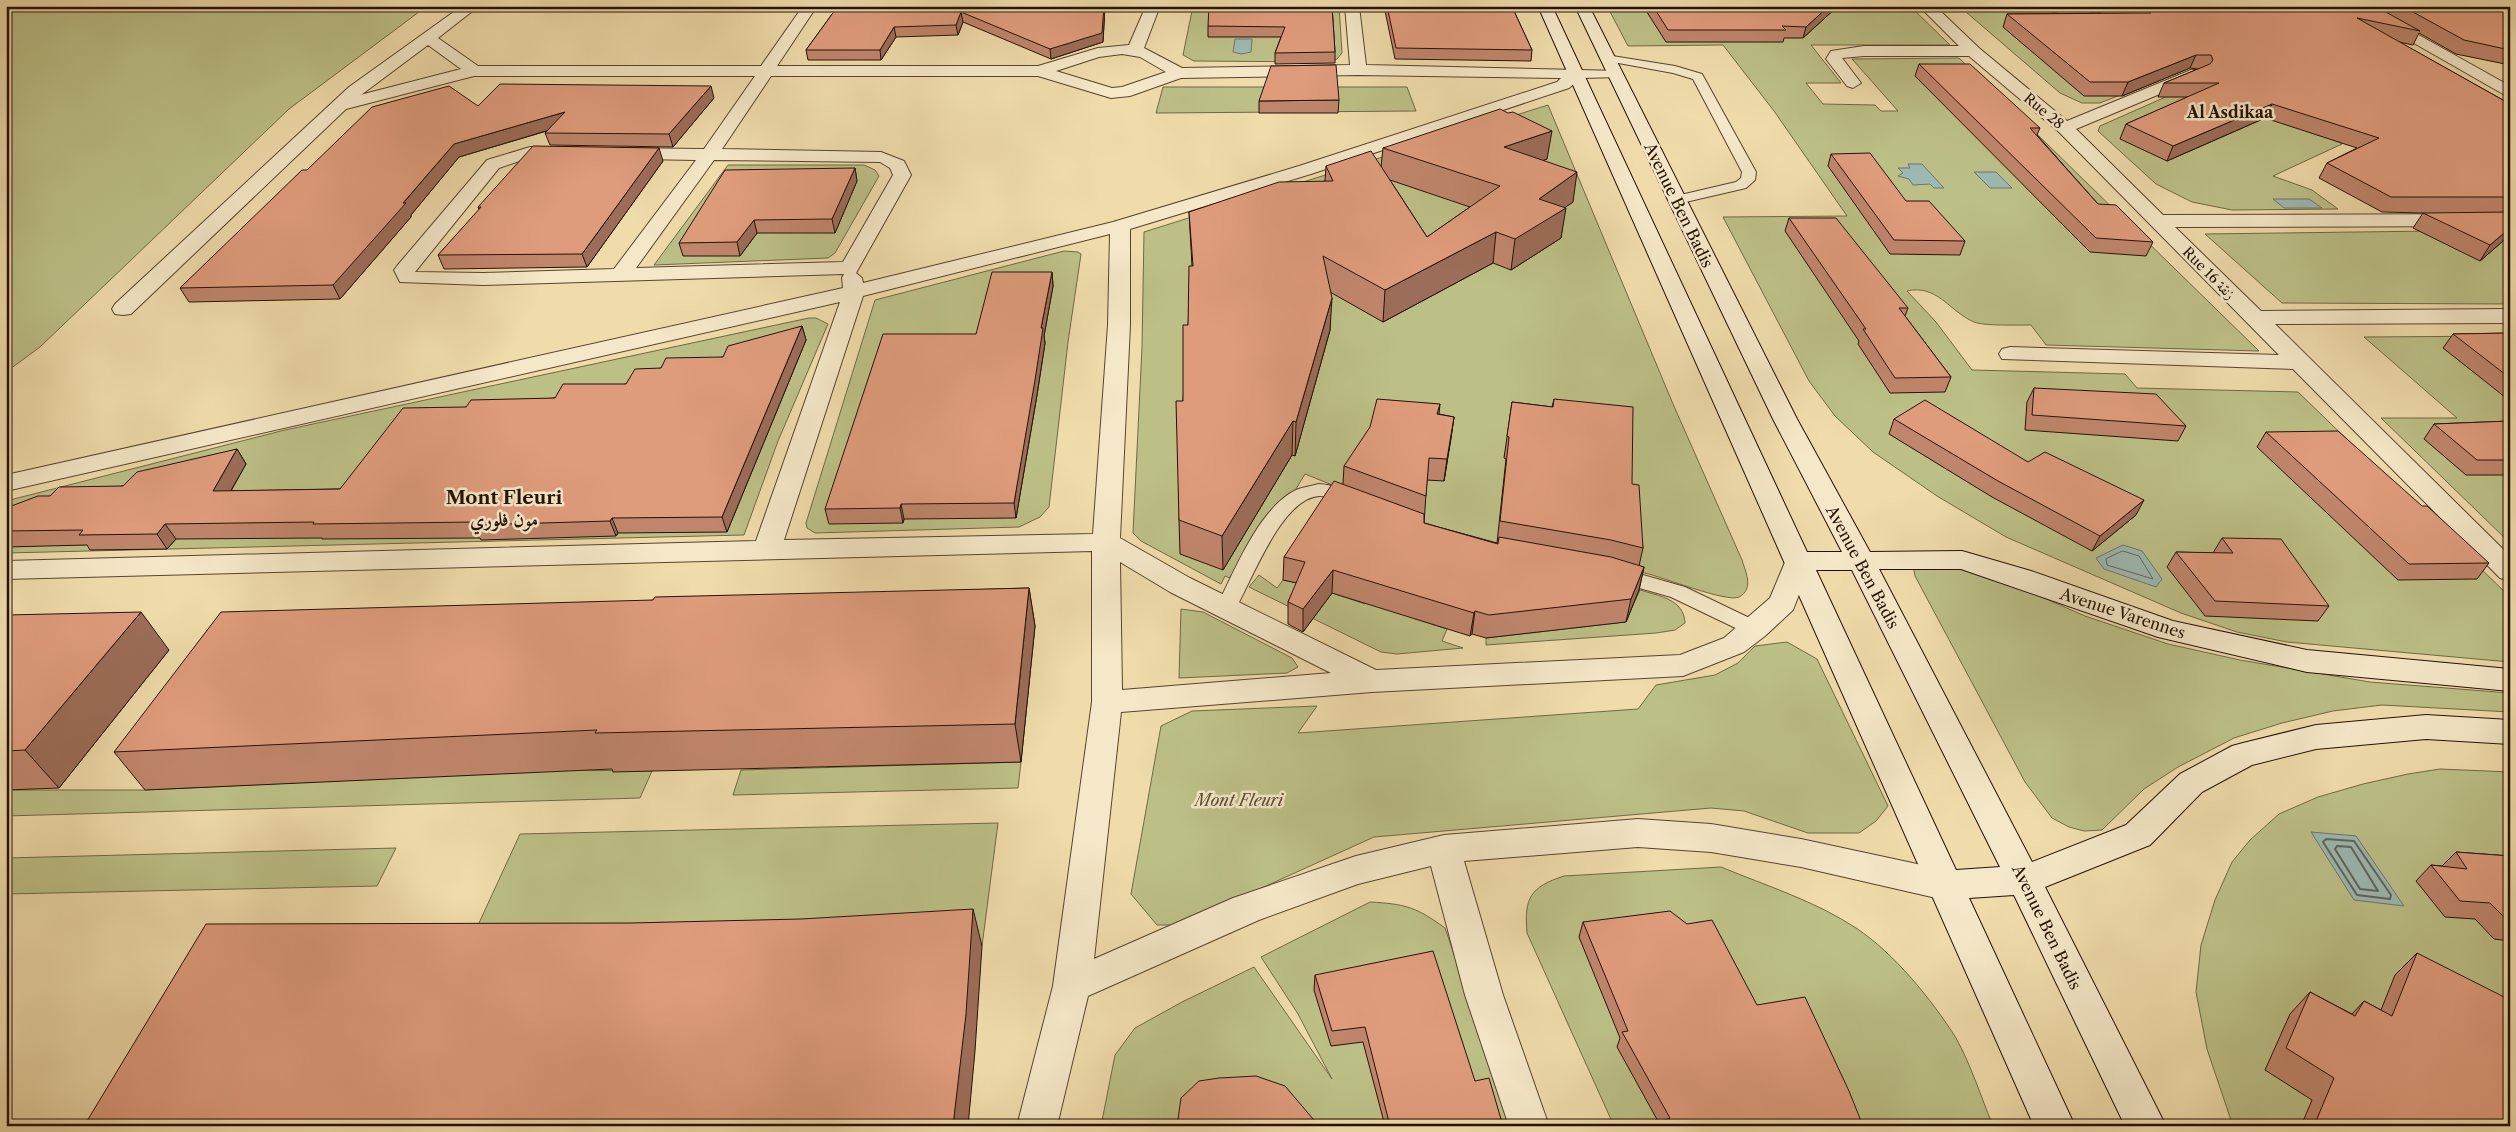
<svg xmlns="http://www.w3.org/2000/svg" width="2516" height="1132" font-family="'Libre Caslon Text',Amiri,serif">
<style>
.green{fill:#bcc087;stroke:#706846}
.water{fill:#9db9b3;stroke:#6d766d}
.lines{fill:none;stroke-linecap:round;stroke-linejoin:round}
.shore-far1{stroke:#60655c;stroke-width:1}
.shore{stroke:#60655c;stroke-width:2}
.lane-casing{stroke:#57442e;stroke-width:2}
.street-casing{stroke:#57442e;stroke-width:2}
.secondary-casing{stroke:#241104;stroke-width:2}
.lane{fill:#f5e8c8;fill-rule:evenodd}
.street{fill:#f5e8c8;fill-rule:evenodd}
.secondary{fill:#f5e8c8;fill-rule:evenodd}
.wall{fill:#c0866c;stroke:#241104;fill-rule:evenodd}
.shaded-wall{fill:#9c6d58;stroke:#241104}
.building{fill:#df9c7d;stroke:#241104}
.labels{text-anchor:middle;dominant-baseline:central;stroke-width:5;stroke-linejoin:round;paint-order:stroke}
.far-street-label{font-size:14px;fill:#241104;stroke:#f5e8c8}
.far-quarter-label{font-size:16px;font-weight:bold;fill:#241104;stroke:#f5e8c8}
.street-label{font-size:16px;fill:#241104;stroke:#f5e8c8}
.park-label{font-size:16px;font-style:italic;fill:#594e32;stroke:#f5e8c8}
.quarter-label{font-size:19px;font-weight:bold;fill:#241104;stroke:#f5e8c8}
</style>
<rect width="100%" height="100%" fill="#f0dcab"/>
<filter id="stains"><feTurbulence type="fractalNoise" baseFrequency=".004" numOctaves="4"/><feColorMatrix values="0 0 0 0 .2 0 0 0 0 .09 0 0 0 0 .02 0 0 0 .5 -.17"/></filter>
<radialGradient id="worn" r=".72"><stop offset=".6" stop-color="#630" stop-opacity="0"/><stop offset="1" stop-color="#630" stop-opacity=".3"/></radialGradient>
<path class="green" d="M30 6H427L289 109 40 347 6 372V11Z
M1193 6H1339L1342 53 1337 59 1329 62 1194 61 1183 55Z
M1607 6H1910L1950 45H1811L1841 83H1806L1823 104 1875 105 1881 111H1898L1852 59 1959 58 2259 351 2046 345 2031 325C2019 325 1983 326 1974 322 1949 311 1937 284 1907 291L1936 322 1972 370 2125 374 2137 388 2298 392 2510 597V662L2287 642 2237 632 2181 613 2006 537 1937 496 1873 452 1835 416 1809 381 1723 217 1847 216 1774 111 1723 45 1628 46Z
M1959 6H2035L2081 20 2112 6 2342 144 2273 176 2312 190 2338 209 2232 210 2192 202 2156 184 2098 131 2100 126 2195 84 2232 78 2185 62 2133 90 2100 103H2082L2060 93Z
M1163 87H1407L1416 111 1156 113Z
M1548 105 1673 404 1742 560C1746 573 1754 589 1739 597 1728 603 1662 577 1645 573 1595 559 1542 559 1492 545 1428 528 1366 498 1305 474L1240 582 1225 576 1221 584 1141 541 1133 533 1142 347 1144 232Z
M728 165H864L875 170 879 176 835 253 828 258 654 265Z
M2510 230V304L2282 303 2205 234Z
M1064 251 1078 252 1081 254 1068 342 1049 507 1040 517 1019 527 815 533 807 528 806 523 875 300Z
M809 318H816L828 324 778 441 744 535 6 553V501L285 430Z
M2510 336V543L2381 418H2457L2364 337Z
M1933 560 2012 584 2085 616 2168 644 2240 660 2370 682 2510 693V712L2382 705 2333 711 2282 723 2234 738 2178 767 2144 789 2102 830 2084 831 2069 827 2052 818 2025 782 1915 576 1913 565Z
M1259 575 1277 588 1283 580 1305 585 1326 601 1332 593 1365 604 1373 590 1418 603 1413 618 1447 629 1442 641 1463 648 1397 654 1381 652 1249 587Z
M1640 590C1659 596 1684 599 1685 623L1675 630 1656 633 1486 645V638L1625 622Z
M1181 609 1203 612 1292 658 1298 667 1287 673 1179 678Z
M1787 642 1817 659 1888 806 1876 821 1859 833H1808L1744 811 1711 808 1374 837 1180 925H1157L1131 894 1161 726 1192 711 1317 706 1298 733 1638 709 1656 685 1715 675 1738 663 1755 646Z
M1021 762 1018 788 733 795 741 770Z
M2440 769 2510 772V1126H2233L2207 1049 2196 992 2201 945 2215 900 2232 862 2250 840 2279 814 2318 797 2363 784 2408 774Z
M562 770 652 771 640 798 6 816V790H145Z
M998 823 982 946 462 960 520 834Z
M396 848 377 886 6 894V858Z
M1721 867C1767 886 1815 901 1856 928 1894 953 1932 1000 1956 1038 1971 1065 1981 1097 1993 1126H1614L1527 933C1524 898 1530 887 1564 876Z
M1370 902C1406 904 1416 907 1445 928L1513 1126H1101L1115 1055 1135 1028 1182 1002 1254 967 1332 1079 1298 1014 1261 957Z"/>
<path class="water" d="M1235 39H1252L1251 52 1241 54 1233 52Z
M1908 164H1922L1944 188H1934L1930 184 1913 185 1909 179 1898 176 1903 173 1898 168H1910Z
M1974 172H1996L2012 188H1990Z
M2309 199 2322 208H2284L2273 199Z
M2123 545 2142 551 2162 579 2156 587 2104 569 2096 558Z
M2311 832 2356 836 2404 906 2354 900Z"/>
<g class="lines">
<path class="shore-far1" d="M2123 551 2139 556 2153 579 2107 565 2106 559Z"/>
<path class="shore" d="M2326 839 2354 841 2391 895 2390 899 2357 895 2323 842Z
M2337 846 2351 847 2378 891 2360 889 2335 849Z"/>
<g class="lane-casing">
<path id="lane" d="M1606 55 1675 66 1702 74 1756 172 1755 180 1746 188 1677 204 1672 203 1670 200 1672 197 1736 182 1741 178 1742 172 1693 79 1673 73 1602 60V56Z
M1319 484C1331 485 1355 489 1362 500L1360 504C1345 508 1334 495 1319 496 1280 499 1251 584 1233 613L1226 615 1219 613 1216 608C1234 572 1259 508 1296 490 1303 487 1312 486 1319 484Z
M1615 567 1685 587 1762 624 1766 629 1762 634 1755 636 1748 634 1671 597 1608 579 1605 574 1608 569Z"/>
</g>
<g class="street-casing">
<path id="street" d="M462 6H479L438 38 478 66H761L803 6H817L777 66H1038L1098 48 1129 45 1146 6H1160L1144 48 1182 68 1350 65 1345 6H1359L1366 65 1621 71 1623 74 1621 77 1581 78 1569 88 1311 174 1130 229V325L1120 538 1190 578 1376 670 1680 655 1724 638 1770 598 1788 555 1798 552 1808 555 1812 561 1793 610 1765 636 1744 652 1683 676 1372 692 1121 712 1094 959 1233 898 1356 856 1444 835 1638 819 1711 824 1801 839 1945 870 1957 875 1962 885 1957 895 1945 900 1801 867 1711 852 1638 847 1464 861 1503 995 1549 1126H1509L1465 995 1431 866 1358 884 1259 920 1088 996 1057 1126H1017L1053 986 1092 702V551L6 579V561L756 541 840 302 6 491V475L843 288 842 278 844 274 483 285 400 282 394 270 397 266 487 160 530 147 704 149 755 76H474L346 109 131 314 123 315 115 314 112 309 115 304 349 87ZM428 45 461 69 360 95H361ZM1122 54 1140 57 1166 72 1122 87 1112 88 1056 71 1099 57ZM1358 75 1561 78 1557 82 1299 166 1113 222 863 283 862 278 856 273 911 175 904 161 881 152 722 149 771 76H1038L1111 98 1130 96 1181 78ZM531 157 696 160 614 269 483 273 415 272 499 168ZM714 160 880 162 890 168 893 175 843 262 636 268ZM1110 234 1108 325 1093 534 784 540 863 296ZM1120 562 1170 592 1331 673 1122 690Z
M1919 6H1935L1979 48 2067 121 2191 70H2203L2205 73 2203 76 2076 129 2163 215 2510 214V226L2175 227 2261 311 2510 309V323L2275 324 2510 556V581L2500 578 2293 369 2002 359 1999 354 2002 349 2010 347 2279 355 2059 132 1969 56H1864L1842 58 1861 83 1853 88 1847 86 1826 59 1831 51 1864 46H1959Z
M2043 6H2104C2095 17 2052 17 2043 6Z
M2349 6H2367L2510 86V98Z"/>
</g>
<g class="secondary-casing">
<path id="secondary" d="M1538 6H1552L1807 552H1842L1773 419 1575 6H1589L1797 419 1870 552 1962 551 2031 571 2173 621 2307 650 2510 669V691L2307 672 2158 637 1961 569H1879L2032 862 2126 825 2180 774 2232 746 2243 743 2316 725 2426 715 2510 720V744L2426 739 2316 749 2252 765 2202 792 2150 845 2045 887 2166 1126H2125L2014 895 1969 898 2075 1126H2034ZM1816 570H1852L2000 867 1956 870Z"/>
</g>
<use href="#lane" class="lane"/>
<use href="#street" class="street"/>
<use href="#secondary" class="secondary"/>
</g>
<path class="wall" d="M838 6H1105L1103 42 1051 59 963 22 958 35 896 37 881 60H808L806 50Z
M1332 6 1335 52V63L1275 64V53L1281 37H1208V26Z
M1384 6H1512L1514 11 1532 50 1531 61 1395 59Z
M1643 6H1838L1803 38H1784L1783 42H1666Z
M2100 6H2510V65L2456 54 2419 33 2413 45 2399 42 2510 104V235L2480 261 2413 228 2423 213 2382 212 2319 178 2327 163 2357 148 2265 118 2167 161 2120 139 2126 124 2188 97H2158L2164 83 2198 69 2190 68 2122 96H2084L2003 27 2007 14 2101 13 2098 12Z
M1919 64 2040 128 2037 135 2098 204 2153 242 2146 256 2090 252 1915 76Z
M714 98 673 147 550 145 545 133 547 131 459 157 411 215V217L340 299 189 302 180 288 307 170 478 106Z
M1339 100 1338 113H1259V101Z
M1383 148 1547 159 1544 160 1573 202 1565 207 1561 238 1511 270 1493 263 1383 322 1330 292V330L1295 456 1292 455 1223 570 1180 554 1179 520 1183 401 1192 266 1189 212 1325 181 1326 166 1381 167ZM1390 180 1470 207 1427 237Z
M1831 154 1906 201 1965 241 1960 255 1890 254 1828 166Z
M663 161 587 267 444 269 438 255 479 210 478 207Z
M855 168 857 181 835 233H757L740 256H683L679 243Z
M1789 218 1908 308 1905 316 1951 377 1945 392 1890 393 1858 344 1859 341 1785 231Z
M1052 272 1053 286 1044 336 1045 343 1037 395 1016 518 904 519 903 523 829 524 825 509 976 334Z
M802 326 806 340 727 532 618 533 616 536 481 540 480 538 322 539V538L176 539 167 549 90 550 87 545 6 547V508L50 496 123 486 237 449 246 464 231 491 340 489 466 407 555 398 626 384 661 368 723 357Z
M2510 333V401L2443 348 2453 334Z
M2034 388 2186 426 2178 441 2025 430 2027 402Z
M1554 399 1632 484 1643 548 1639 566 1644 567 1639 590 1626 622 1486 638 1472 634 1470 636 1332 593 1303 632 1288 624V602L1297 583 1283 580 1284 557 1343 484 1344 466 1440 404 1439 414 1454 417 1451 438 1444 481 1427 480 1424 523 1497 543 1506 459 1504 458 1512 402 1552 407Z
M1894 419 2028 462 2136 515 2092 551 1992 497 1889 434Z
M2510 421V475H2466L2424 439 2434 424Z
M2266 432 2489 563 2477 579 2398 580 2257 447Z
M2222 538 2329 606 2318 621 2205 616 2167 567 2176 552 2213 553Z
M1029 588 1035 626 1021 762 613 772 612 769 145 790 114 752 653 600Z
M6 615 169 650 59 788 6 790Z
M2456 852 2510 856V941L2494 939 2475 919 2445 917 2416 881 2431 865 2442 866Z
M1583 922 1757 1005 1863 1126H1656L1657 1124 1659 1123 1617 1047 1620 1038 1579 937Z
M2417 953 2510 1126H2301L2312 1100 2265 1070 2290 1014 2310 992 2352 1014 2364 1001 2381 1010 2395 975Z
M1315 975 1475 1081 1503 1126H1385L1363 1042 1331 1046 1314 990Z"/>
<path class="shaded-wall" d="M1104 6H1105L1103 42 1051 59 1050 49Z
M1829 6H1838L1803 38 1806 27Z
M961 12 963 22 958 35 956 25Z
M894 27 896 37 881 60 880 50Z
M2196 55 2190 68 2122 96 2128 82Z
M711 86 714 98 673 147 669 134Z
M2272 104 2265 118 2167 161 2173 146Z
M565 112 569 124 459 157 411 215V217L340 299 333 285 454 144Z
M1552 131 1547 159 1501 176 1504 147Z
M659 148 663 161 587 267 582 254Z
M855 168 857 181 835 233 832 219Z
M1577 172 1573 202 1554 215 1566 208 1561 238 1511 270 1515 239 1539 199Z
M754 220 757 233 740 256 737 242Z
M2510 228V235L2480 261 2490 245Z
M1496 232 1493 263 1383 322 1385 290Z
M1052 272 1053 286 1044 336 1045 343 1037 395 1016 518 1014 503 1041 328Z
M1332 298 1330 330 1295 456 1296 422Z
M802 326 806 340 727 532 722 517Z
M1454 417 1451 438 1444 481 1447 459Z
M1293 421 1292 455 1223 570 1222 536Z
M237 449 246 464 222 506 213 491Z
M2144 500 2136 515 2092 551 2100 536Z
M901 504 904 519 903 523 900 508Z
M612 518 618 533 616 536 610 521Z
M165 524 176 539 167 549 157 534Z
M1644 567 1639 590 1626 622 1631 599Z
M1333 570 1332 593 1303 632V609Z
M1029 588 1035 626 1021 762 1015 724Z
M1475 611 1472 634 1470 636 1474 613Z
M141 612 169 650 59 788 25 750Z
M973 909 982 946 975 1051 968 1126H953Z"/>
<path class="building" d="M838 6H1104L1102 33 1050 49 961 12 956 25 894 27 880 50H806Z
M1209 6H1332L1335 52 1275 53 1285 27 1208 26Z
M1387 6H1512L1514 11 1532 50 1396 48Z
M1653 6H1829L1806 27 1782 26 1786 30H1668Z
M2128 6H2375L2420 31 2357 18 2510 104V197H2391L2327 163 2379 138 2272 104 2173 146 2126 124 2219 83H2164L2210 64 2213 60 2211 55H2196L2128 82H2090L2007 14 2151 13Z
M2402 6H2510V50L2464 40Z
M1919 64H1970L2040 128H2030L2098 204 2116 205 2153 242 2096 238Z
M1336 65 1339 100 1259 101 1271 66Z
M500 84 711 86 669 134 545 133 565 112 454 144 403 203H406L333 285 180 288 302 170H307L372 107 449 86 478 106Z
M1500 109 1508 113 1513 112 1552 131 1504 147 1577 172 1539 199 1566 208 1515 239 1496 232 1385 290 1323 256 1332 298 1296 422 1293 421 1222 536 1179 520 1176 401H1183V325H1188L1189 266H1193L1189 212 1279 182 1333 181 1326 166 1371 151 1427 237 1500 186 1383 148Z
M533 146 659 148 582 254 438 255 481 207H478Z
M1870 153 1906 201H1929L1965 241 1894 240 1831 154Z
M855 168 832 219 754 220 737 242 679 243 725 170Z
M2510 212V228L2490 245 2423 213Z
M1789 218H1836L1908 308H1899L1951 377 1895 378 1863 329H1866Z
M992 272H1052L1041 328H1043L1035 380 1014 503 901 504 900 508 825 509 883 334H976Z
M802 326 722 517 612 518 610 521 474 525 475 522 313 524 314 522 165 524 157 534 79 535 83 530 6 531V508L38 496H50L59 487 123 486 137 472 237 449 213 491 340 489 403 408 466 407 471 400 555 398 563 384H626L635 369 661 368 666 358 723 357 728 346Z
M2510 333V378L2453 334Z
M2034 388 2156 394 2186 426 2032 415Z
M1377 399 1440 404 1437 414 1454 417 1447 459 1429 458 1426 496 1344 466 1370 427Z
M1554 399 1633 407 1632 484 1639 485 1643 548 1611 540 1500 521 1509 437 1507 436 1512 402 1553 407Z
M1925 400 2028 462 2045 452 2144 500 2100 536 1998 481 1894 419Z
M2510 421V460H2477L2434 424Z
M2338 431 2422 506H2427L2489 563 2409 564 2266 432Z
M1334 481 1424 514V523L1498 544 1499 537 1611 557 1644 567 1631 599 1489 615 1475 611 1474 613 1333 570 1303 609 1288 602 1305 562 1284 557Z
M2222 538 2281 539 2329 606 2215 601 2176 552 2233 553Z
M1029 588 1015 724 595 733 597 730 114 752 221 612 653 600 655 597Z
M141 612 25 750 6 751V615Z
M2456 852 2510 856V923L2490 903 2460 901 2431 865 2467 869Z
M973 909 966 1014 953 1126H84L206 924 630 923 801 919Z
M1670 911 1687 924 1712 920 1757 1005 1805 997 1849 1091 1863 1126H1657V1124L1670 1118 1622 1032 1628 1031 1583 922Z
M1433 951 1475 1081 1489 1078 1503 1126H1390L1365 1027 1332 1031 1315 975Z
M2417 953 2510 1000V1126H2314L2334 1078 2286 1048 2310 992 2355 1016 2364 1001 2392 1016Z
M1256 1076 1285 1086 1319 1126H1177L1181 1098 1199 1081 1219 1078Z"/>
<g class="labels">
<g class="far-street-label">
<text transform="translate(2044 111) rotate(40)">Rue 28</text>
<text transform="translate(2209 273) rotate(45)">Rue 16 زنقة</text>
</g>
<g class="far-quarter-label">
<text x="2230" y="112">Al Asdikaa</text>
</g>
<g class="street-label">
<text transform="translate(1679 205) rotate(64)">Avenue Ben Badis</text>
<text transform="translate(1863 567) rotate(62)">Avenue Ben Badis</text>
<text transform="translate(2123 613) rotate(18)">Avenue Varennes</text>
<text transform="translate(2047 927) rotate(64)">Avenue Ben Badis</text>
</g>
<g class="park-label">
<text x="1239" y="800">Mont Fleuri</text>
</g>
<g class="quarter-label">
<text x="504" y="497">Mont Fleuri<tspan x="504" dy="22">مون فلوري</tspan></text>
</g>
</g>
<rect width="2516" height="1132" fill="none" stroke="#f0dcab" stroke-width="25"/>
<rect x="8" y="8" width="2501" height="1117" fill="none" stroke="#241104" stroke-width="2.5"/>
<rect x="12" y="12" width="2491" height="1107" fill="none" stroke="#241104"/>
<rect width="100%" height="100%" filter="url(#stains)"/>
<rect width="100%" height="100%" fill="url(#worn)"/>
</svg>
